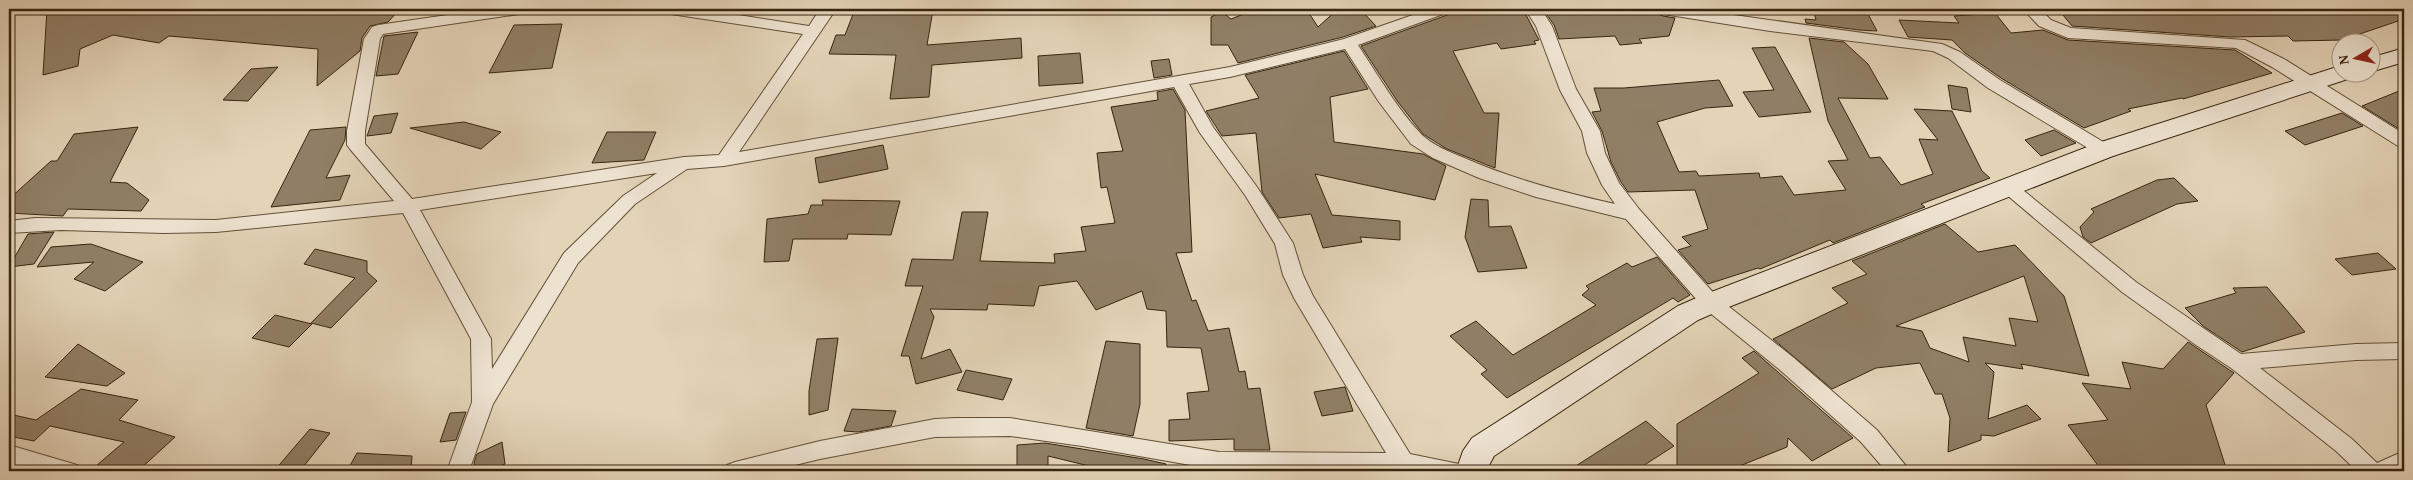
<svg xmlns="http://www.w3.org/2000/svg" width="2413" height="480" font-family="'Gentium Book Plus',serif">
<style>
.building{fill:#907f66;stroke:#37250e;fill-rule:evenodd}
.lines{fill:none;stroke-linecap:round;stroke-linejoin:round}
.street-casing{stroke:#625038;stroke-width:2}
.secondary-casing{stroke:#37250e;stroke-width:2}
.street{fill:#ede2d0;fill-rule:evenodd}
.secondary{fill:#ede2d0;fill-rule:evenodd}
</style>
<rect width="100%" height="100%" fill="#e3d3b7"/>
<filter id="stains"><feTurbulence type="fractalNoise" baseFrequency=".004" numOctaves="4"/><feColorMatrix values="0 0 0 0 .2 0 0 0 0 .09 0 0 0 0 .02 0 0 0 .5 -.17"/></filter>
<radialGradient id="worn" r=".72"><stop offset=".6" stop-color="#630" stop-opacity="0"/><stop offset="1" stop-color="#630" stop-opacity=".3"/></radialGradient>
<path class="building" d="M47 9H400L388 22 370 26 362 38 360 51 317 86 318 49 169 36 159 43 113 35 80 49 78 66 43 75Z
M855 9 933 10 927 45 1021 38 1022 58 932 65 929 97 890 99 896 55 829 54 836 35H845Z
M1256 9H1286L1288 14 1307 10 1318 27 1338 9H1360L1376 26 1343 37 1238 63 1228 45H1211V17L1222 12 1231 19Z
M1454 9H1523L1539 40 1534 41 1536 44 1501 49 1497 43 1453 51 1484 113H1499L1495 168 1447 149 1423 134 1398 102 1361 46 1450 14Z
M1543 9H1647L1663 16 1675 18 1669 36 1639 39 1642 43 1620 45 1615 36 1559 39 1554 25Z
M1813 9 1867 12 1877 31 1859 30 1806 23 1805 19 1816 20Z
M2058 9H2168L2170 11 2203 9H2404V19L2342 40 2293 41 2288 36 2230 37 2072 26Z
M1995 13 2011 33 2043 30 2068 40 2235 50 2272 73 2183 99 2182 98 2128 109 2131 111 2084 128 2001 78 1965 53 1952 40 1908 37 1899 20 1959 23 1954 16Z
M562 24 552 68 489 73 514 25Z
M418 32 398 74 376 76 384 36Z
M1809 38 1844 42 1868 64 1888 99 1838 98 1870 158 1880 157 1901 185 1933 174 1919 139 1938 140 1914 109 1952 111 1982 171 1990 178 1921 204 1925 207 1833 243 1830 240 1760 269 1758 268 1708 284 1678 250 1691 246 1682 237 1708 229 1695 190 1628 192 1621 182 1611 162 1602 131 1592 112 1601 111 1594 88H1624L1719 80 1733 106 1705 108 1657 122 1679 172 1696 171 1699 176 1759 173 1760 178 1782 176 1794 195 1846 190 1828 161 1848 160 1828 121Z
M1775 47 1811 112 1759 117 1743 92 1774 90 1752 48Z
M1344 51 1368 89 1330 97 1334 142 1423 154 1446 166 1435 200 1315 174 1332 215 1400 221V240L1360 237 1362 242 1323 248 1311 214 1279 218 1262 192 1256 133 1222 136 1206 111 1259 98 1245 75Z
M1080 53 1083 83 1039 86 1038 56Z
M1169 59 1172 75 1154 78 1151 61Z
M278 67 248 101 223 100 251 69Z
M1948 85 1967 88 1971 112 1952 109Z
M1173 89 1185 110 1192 252 1176 253 1192 301 1196 300 1208 331 1229 328 1239 372 1245 371 1248 389 1260 388 1270 450H1234V439L1169 441V420L1190 419 1187 393 1209 391 1201 348 1167 347 1166 311 1147 309 1142 291 1096 310 1077 281 1039 286 1034 306 988 304 987 310 930 309 934 317 921 359 950 349 962 372 916 384 909 356H901L923 286H905L912 259 953 260 962 212H988L980 261 1055 263 1054 254 1086 251 1081 227 1115 223 1107 187 1101 188 1097 153 1123 151 1111 107 1158 100 1157 92Z
M2404 89V132L2362 106Z
M398 113 391 133 367 136 374 116Z
M2342 113 2363 126 2305 145 2285 131Z
M464 122 501 132 481 149 410 128Z
M138 127 110 182 127 183 149 200 141 211 68 209 63 216 9 213V199L51 161H57L74 134Z
M346 127 345 140 326 178 350 175 340 200 271 207 310 130Z
M2054 130 2076 143 2041 156 2025 140Z
M607 132H656L644 160 592 163Z
M883 145 888 169 819 183 815 158Z
M2174 178 2198 201 2177 204 2091 243 2083 237 2080 227 2094 212 2091 209 2157 180Z
M1471 199 1488 200 1489 227 1511 226 1527 268 1478 272 1465 237Z
M822 200 900 201 891 235 848 234 847 239H793L789 261 764 262 767 219 808 214 811 205H823Z
M1945 224 1978 252 2015 245 2064 296 2089 376 2021 364 2023 369 1985 363 1994 372 1988 419 2027 405 2041 419 1994 436 1981 435V440L1948 452 1950 418 1942 394H1935L1920 363 1876 368 1832 389 1773 339 1848 303 1832 288 1867 274 1852 261ZM2024 276 2038 322 2009 318 2016 346 1963 337 1969 362 1930 348 1922 331 1896 326Z
M54 232 34 264 9 267 28 234Z
M91 244 143 262 105 291 74 279 94 262 37 267 51 247Z
M315 249 367 261V272L377 281 331 328 311 323 355 278 304 264Z
M2378 253 2396 269 2352 275 2335 259Z
M1657 257 1690 295 1678 302 1673 298 1507 398 1481 374 1487 370 1450 336 1476 321 1513 355 1596 305 1582 295 1589 289 1586 286 1627 263 1632 267Z
M2267 287 2305 332 2242 352 2203 326 2185 308 2236 293 2233 288Z
M275 315 312 324 289 347 252 338Z
M838 338 828 410 809 415V391L817 339Z
M1106 341 1140 344V404L1133 436 1086 428Z
M2188 342 2234 373 2206 405 2227 471H2102L2068 425 2108 420 2082 383 2131 389 2122 362 2163 369Z
M78 344 125 373 107 386 45 377Z
M1754 351 1853 438 1812 461 1788 438 1787 447 1727 471H1677V424L1759 373 1742 358Z
M966 370 1012 379 1003 400 957 390Z
M1345 387 1353 411 1322 416 1314 392Z
M81 389 138 400 119 420 175 437 138 471H90L124 442 50 426 34 441 9 436V414L36 420Z
M852 409 896 411 891 426 858 432 844 431Z
M466 412 456 440 440 442 450 413Z
M1646 421 1674 446 1635 471H1568Z
M310 429 330 433 300 471H274Z
M502 442 505 464 489 471H476L474 463 477 454Z
M1045 443 1144 459 1166 464 1165 471H1110L1048 456V471H1017V445Z
M357 453 412 456 411 471H347Z"/>
<g class="lines">
<g class="street-casing">
<path id="street" d="M489 9H527L519 14 383 34 380 39 365 131V144L412 199 684 157 719 155 803 34 671 14 666 12 663 9H700L809 26 820 9H836L739 152 1230 67 1344 39 1430 9H1452L1449 12 1358 45C1378 75 1397 109 1422 135 1433 145 1449 152 1462 157 1512 179 1562 192 1615 204L1602 185 1587 153 1582 131 1560 90 1536 26 1525 9H1541L1552 26 1576 89 1600 131 1605 153 1619 183 1639 209 1718 298 1794 358 1877 430 1910 471H1886L1861 442 1780 370 1704 308 1626 219 1536 197 1479 178 1433 158 1411 144 1379 102 1345 49 1230 77 1189 84 1213 127 1257 187 1293 243 1303 275 1313 296 1410 454 1464 465 1467 471 1219 470 1082 446 1010 436 935 437 820 459 770 471H724L727 465 735 462 820 441 935 419 955 418H1010L1219 452 1386 453 1294 298 1283 275 1275 244 1245 195 1200 133 1174 87 724 166 687 169 635 204 578 263 493 404 469 471H447L472 402 471 339 403 213 216 232 164 233 61 230 9 233V221L35 218 216 220 394 201 350 149 347 145V131L364 39 372 27 378 25ZM657 173 623 196 564 253 492 369 491 339 420 210Z
M1655 9H1691L1942 44 1960 52 2000 80 2110 146 2113 150 2110 154 2104 156 2098 154 1988 88 1948 58 1933 51 1770 31 1663 14Z
M2023 9H2040L2051 20 2071 28 2245 40 2284 59 2404 134V148L2398 146 2272 67 2236 48 2068 38 2039 26Z
M2007 180 2013 182 2136 282 2241 354 2356 344 2404 343V359L2356 360 2260 368 2352 439 2377 463 2404 451V470L2357 471 2336 451 2231 368 2196 345 2122 292 2001 190 1998 186 2001 182Z
M9 445 77 465 80 471H34L9 464Z"/>
</g>
<g class="secondary-casing">
<path id="secondary" d="M2404 48V62L2370 72V58Z
M2340 66V72H2357L2354 77 2113 156 1721 310 1698 320 1494 456 1486 471H1456L1463 451 1472 438 1678 306 1701 296 2095 144Z"/>
</g>
<use href="#street" class="street"/>
<use href="#secondary" class="secondary"/>
</g>
<rect width="2413" height="480" fill="none" stroke="#e3d3b7" stroke-width="30"/>
<rect x="10" y="10" width="2393" height="460" fill="none" stroke="#37250e" stroke-width="2.5"/>
<rect x="15" y="15" width="2383" height="450" fill="none" stroke="#37250e"/>
<g transform="translate(2356 58) rotate(261)"><circle r="24" fill="#ede2d0" stroke="#a49682"/>
<path d="M0-4L9 19L0 12L-9 19Z" fill="#8f2418"/>
<text y="-8" font-size="14" font-weight="bold" text-anchor="middle" fill="#37250e">N</text>
</g>
<rect width="100%" height="100%" filter="url(#stains)"/>
<rect width="100%" height="100%" fill="url(#worn)"/>
</svg>
